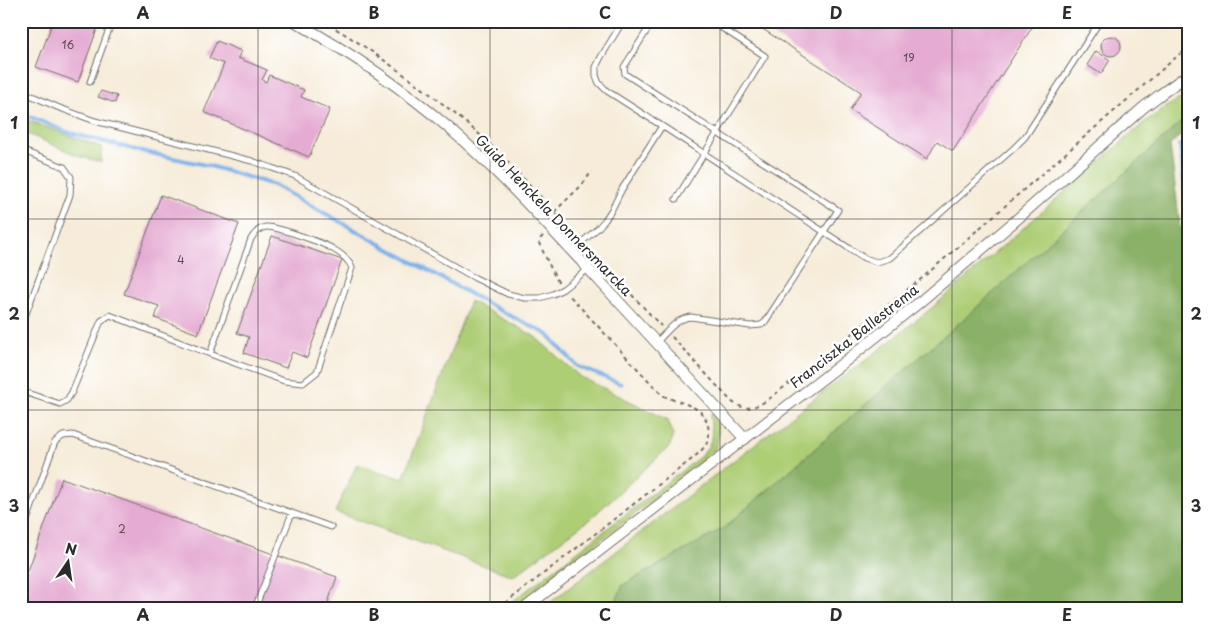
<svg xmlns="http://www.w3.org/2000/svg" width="1210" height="629" font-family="'Playpen Sans',sans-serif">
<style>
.green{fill:#aece76;stroke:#6c7c50}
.forest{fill:#8ab167;stroke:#5a6e49}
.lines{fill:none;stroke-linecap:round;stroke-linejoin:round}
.stream{stroke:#7ab1e9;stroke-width:4}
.building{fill:#e5abd3}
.service-casing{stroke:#726f68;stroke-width:7}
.minor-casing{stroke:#726f68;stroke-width:12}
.path{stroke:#726f68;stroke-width:2;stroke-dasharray:4 4;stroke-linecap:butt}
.service{stroke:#fff;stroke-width:5}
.minor{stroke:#fff;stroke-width:10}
.grid{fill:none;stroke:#2b2b2b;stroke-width:1;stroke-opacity:0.55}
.labels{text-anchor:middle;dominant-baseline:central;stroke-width:5;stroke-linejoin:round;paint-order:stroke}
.number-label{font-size:11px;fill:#5a4b55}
.street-label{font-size:14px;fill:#2b2b2b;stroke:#fff}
.neatline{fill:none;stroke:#2b2b2b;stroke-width:2}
.grid-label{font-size:16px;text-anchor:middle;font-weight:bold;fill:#2b2b2b}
</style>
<rect width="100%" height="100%" fill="#fff"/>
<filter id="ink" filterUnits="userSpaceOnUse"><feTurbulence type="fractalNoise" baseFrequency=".02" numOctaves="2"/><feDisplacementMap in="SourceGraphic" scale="10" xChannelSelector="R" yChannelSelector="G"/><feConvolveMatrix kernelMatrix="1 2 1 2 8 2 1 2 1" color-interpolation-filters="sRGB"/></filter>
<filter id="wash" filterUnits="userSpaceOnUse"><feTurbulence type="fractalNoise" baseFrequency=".0096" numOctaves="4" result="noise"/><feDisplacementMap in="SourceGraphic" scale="20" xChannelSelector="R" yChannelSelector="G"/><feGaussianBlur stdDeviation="1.12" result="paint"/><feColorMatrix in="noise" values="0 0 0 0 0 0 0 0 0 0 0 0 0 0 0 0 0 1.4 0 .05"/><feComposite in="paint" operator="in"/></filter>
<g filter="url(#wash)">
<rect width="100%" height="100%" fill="#f6ecd9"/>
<path class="green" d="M1189 94V115L974 310 724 528 623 585 613 608H543L781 424 866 360 933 307 1145 122 1164 108Z
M21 118 101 147V162L81 157 21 131Z
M470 301 534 336 579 376 668 420 673 434 670 446 590 519 513 576 335 512 357 464 403 479Z
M713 413C719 425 721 441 712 453 709 456 706 459 703 461L513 608H504L700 457C715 441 712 435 710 416Z"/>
<path class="forest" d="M1189 115V128L1170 145 1189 299V608H613L623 585 724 528 974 310Z"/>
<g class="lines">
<path class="stream" d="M21 113 67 132 136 150 210 166 274 185 499 310 547 334 577 366 621 384
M1180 145 1189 228"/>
</g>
<g id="blocks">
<path class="building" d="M53 21H100L78 82 36 67Z
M750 21H1036L953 151 937 141 927 159 850 110 861 92Z
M1101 46a10 10 0 1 1 20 0a10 10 0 1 1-20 0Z
M217 41 241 51 238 58 267 70 262 80 266 82 269 75 304 90 301 97 330 109 309 157 204 112 224 64 209 58Z
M1096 51 1110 60 1101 74 1087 65Z
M101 91 117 96 115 103 98 97Z
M161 195 239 224 198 334 155 318 159 306 124 294Z
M272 236 342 260 307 358 292 352 286 368 244 353 249 337 237 333Z
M62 478 337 577 326 608H21V590Z"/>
</g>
</g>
<g filter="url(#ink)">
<use href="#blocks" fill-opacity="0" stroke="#726f68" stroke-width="1"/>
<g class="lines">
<g class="service-casing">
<path id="service" d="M623 21 601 57 596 67V76L599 83 607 91 662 126 864 258 877 262 890 258 1014 148 1025 137 1100 21
M653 21 624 67 625 74 838 210 765 322 761 325 750 326 691 317C676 318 666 333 656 343
M90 82 112 21
M21 91 57 107 95 121 252 161 295 176 475 278 508 294 525 298H540L553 294 563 289 588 269
M21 150 64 167 71 177 70 195 21 327
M676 199 765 56 711 21
M572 251 598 228 605 220 612 209 622 189 662 126
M21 391 60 404 67 400 72 392 101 321 110 315 210 354 284 381 303 383 317 372 352 268C349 260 340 253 333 249 323 243 276 226 266 227 259 228 254 234 251 239L210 354
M21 537 55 442 63 436 73 435 292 513
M255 608 292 513 331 527"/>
</g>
<g class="minor-casing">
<path id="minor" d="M294 21C349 52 402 87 450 129 502 174 548 226 596 277 645 331 695 385 745 439
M525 608 843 363 921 301 1015 221 1144 107 1161 94 1189 74"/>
</g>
<path class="path" d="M322 21C354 38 384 60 414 82 436 98 458 116 479 134 513 165 544 201 576 235
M554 212 582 185 592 171
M543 236 540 239 539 243 555 277 559 283
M588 248 661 326
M672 337 731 401C745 412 755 408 769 399L921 279 1189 46
M499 608 692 459C703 449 712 443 708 426 704 404 679 404 662 395L568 294"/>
<use href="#service" class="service"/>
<use href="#minor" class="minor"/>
</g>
</g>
<path class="grid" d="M258 21V608M490 21V608M720 21V608M952 21V608M21 219H1189M21 410H1189"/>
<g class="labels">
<g class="number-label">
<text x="68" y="44">16</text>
<text x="909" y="57">19</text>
<text x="181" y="259">4</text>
<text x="122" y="528">2</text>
</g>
<g class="street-label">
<text transform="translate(554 215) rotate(46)">Guido Henckela Donnersmarcka</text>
<text transform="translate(854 336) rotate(-38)">Franciszka Ballestrema</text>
</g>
</g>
<rect width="1210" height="629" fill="none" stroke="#fff" stroke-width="55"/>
<g transform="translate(68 562) rotate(13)" stroke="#ffffff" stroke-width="4" paint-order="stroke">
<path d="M0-4L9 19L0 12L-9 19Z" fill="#2b2b2b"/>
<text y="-8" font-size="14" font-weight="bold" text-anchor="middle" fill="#2b2b2b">N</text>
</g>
<rect x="28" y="28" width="1154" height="574" class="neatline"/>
<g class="grid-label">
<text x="143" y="19">A</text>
<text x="374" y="19">B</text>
<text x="605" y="19">C</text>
<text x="836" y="19">D</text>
<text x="1067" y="19">E</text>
<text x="14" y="129">1</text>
<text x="1196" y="129">1</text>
<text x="14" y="320">2</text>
<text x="1196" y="320">2</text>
<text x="14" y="512">3</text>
<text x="1196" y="512">3</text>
<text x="143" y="621">A</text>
<text x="374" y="621">B</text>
<text x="605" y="621">C</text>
<text x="836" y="621">D</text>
<text x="1067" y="621">E</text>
</g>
</svg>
